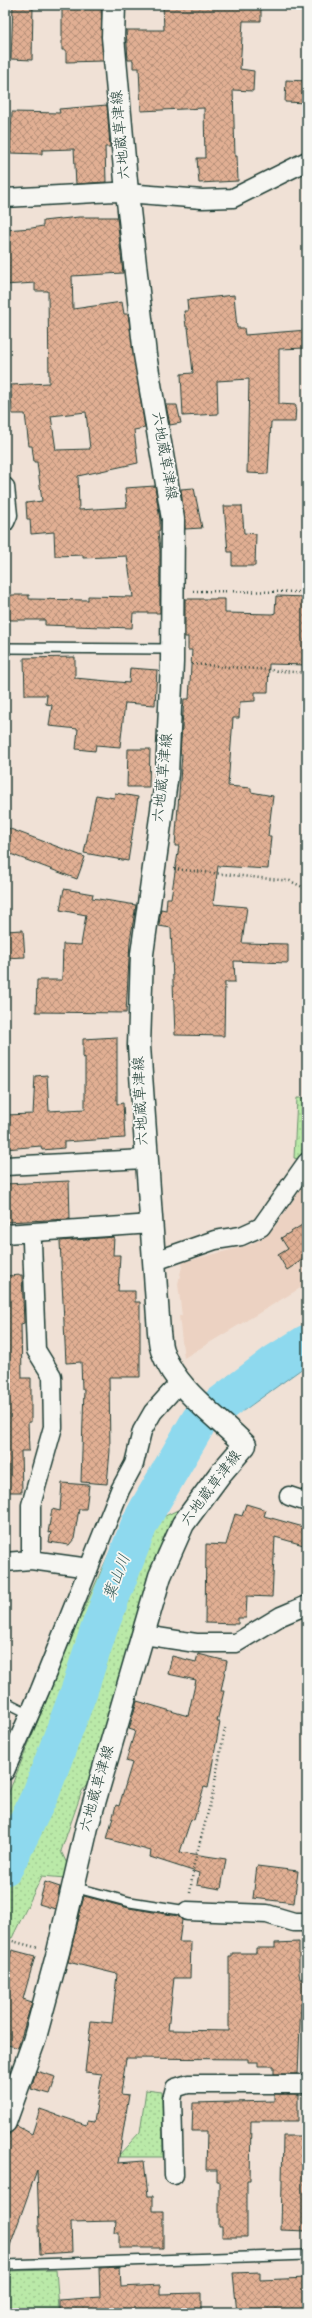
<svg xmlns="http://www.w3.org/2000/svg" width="312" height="2318" font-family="'Gochi Hand','Klee One',sans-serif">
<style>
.built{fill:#ecd2c2}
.green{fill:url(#green-dots);stroke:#6c936e}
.water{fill:url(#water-ripples);stroke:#629ba4}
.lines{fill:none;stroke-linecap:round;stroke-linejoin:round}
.shore{stroke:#4b7b7e;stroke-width:1}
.river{stroke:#8ed9ee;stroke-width:37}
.building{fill:url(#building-cross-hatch);stroke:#1f3d34;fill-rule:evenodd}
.lane-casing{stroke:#1f3d34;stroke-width:12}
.street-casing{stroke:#1f3d34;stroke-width:21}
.secondary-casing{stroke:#1f3d34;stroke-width:25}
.path{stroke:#1f3d34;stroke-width:2.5;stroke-dasharray:1 3;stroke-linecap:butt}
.lane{stroke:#f6f6f2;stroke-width:9}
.street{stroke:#f6f6f2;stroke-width:18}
.secondary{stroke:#f6f6f2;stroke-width:22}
.labels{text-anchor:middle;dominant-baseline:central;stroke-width:3.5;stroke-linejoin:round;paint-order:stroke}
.street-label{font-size:15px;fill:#1f3d34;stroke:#f6f6f2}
.water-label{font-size:16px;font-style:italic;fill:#355c59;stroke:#f6f6f2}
</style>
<defs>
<pattern id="green-dots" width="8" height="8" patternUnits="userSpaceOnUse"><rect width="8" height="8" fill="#bae9a8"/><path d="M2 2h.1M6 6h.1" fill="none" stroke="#9fc991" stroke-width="1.8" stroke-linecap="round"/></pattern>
<pattern id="water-ripples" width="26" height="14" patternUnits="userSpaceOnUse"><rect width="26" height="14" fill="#8ed9ee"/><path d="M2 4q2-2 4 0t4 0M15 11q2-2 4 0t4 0" fill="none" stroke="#7abbcd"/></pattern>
<pattern id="building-cross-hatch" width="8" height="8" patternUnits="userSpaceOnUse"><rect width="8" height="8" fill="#e1af93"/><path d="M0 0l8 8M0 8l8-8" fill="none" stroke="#b69079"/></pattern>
</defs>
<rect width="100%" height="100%" fill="#f0e1d6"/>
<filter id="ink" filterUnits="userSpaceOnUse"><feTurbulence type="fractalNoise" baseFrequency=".025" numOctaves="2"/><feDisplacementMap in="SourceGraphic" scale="8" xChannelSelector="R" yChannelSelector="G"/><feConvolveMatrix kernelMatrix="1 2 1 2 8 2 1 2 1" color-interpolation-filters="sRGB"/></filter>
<g filter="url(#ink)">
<path class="built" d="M307 1180V1284L184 1358 179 1316H182L178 1284 183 1262 250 1245 263 1238 274 1228Z"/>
<path class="green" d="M297 1098H307V1147L298 1159 294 1158Z
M182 1508 158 1552 90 1781 82 1791 61 1851 68 1866 65 1878 42 1876 12 1938 5 1936V1887L43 1829 105 1668 121 1614 149 1534 161 1518Z
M126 1516 134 1518 19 1824 5 1854V1802L75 1629Z
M146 2090 162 2092 163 2157H117L140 2132Z
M56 2270 59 2309 7 2311 10 2271Z"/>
<path class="water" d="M307 1324V1365L243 1411 227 1405 212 1392 227 1377Z"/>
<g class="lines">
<path class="shore" d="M307 1329 229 1380 219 1393 229 1402 242 1406 298 1366 307 1362
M307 1334 233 1384 226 1392 232 1398 241 1400 295 1362 307 1357
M307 1341 237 1389 235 1392 241 1394 292 1357 307 1351"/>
<path class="river" d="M5 1867 41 1793 79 1691 99 1629 139 1525 150 1505 199 1421 275 1363 307 1343"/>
</g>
<path class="building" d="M13 5H33L32 60 11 59Z
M62 5H101L103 61 66 62V50H62Z
M163 5H261V21H243L240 69 254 71 253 91 233 90 235 156H237L238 181 199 183 197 158H205L204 108 141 111 139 68H133V60H128L126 30H164Z
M286 80 307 81V103L285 102Z
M107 105 110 147H105L106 182 76 184 74 149 42 150V154L10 153 12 112 60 113 59 109Z
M79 217H117L123 273 72 276 73 309 122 302 124 314H128L145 428 134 430 138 463 78 476 79 510 127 507 125 488 155 486 160 520V530L158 531 160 550V613H133L132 628 45 625V620H5V595H29V599L88 600V596L133 597 127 556 83 558V555L55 556 54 532 31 534 30 519H27L26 503 42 501 37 462H34L32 446H29L25 414H12L11 385 49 383 48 291H35V283L5 285V230L32 228 43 226V221ZM86 412 90 449 56 450 51 416Z
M234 295 237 328H244L245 335 307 330V348L279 349V404L296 405 295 422H271L268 474 247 473 249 379 217 381 218 414 183 416 181 374 193 373 188 327H186L184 311H188L187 300Z
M166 405H177L181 423 170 425Z
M194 488 202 528 185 529 181 489Z
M224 506H242L244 533 256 534 255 566H232V552H228Z
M276 596 307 597V665L269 664 268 692H255V701L240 702 239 718H233L228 786 251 788V792L273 796 268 836H271L268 869 218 866 213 904 247 907 242 943 288 944V963L234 961 235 982H225L224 1036 175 1035 171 928 159 926 161 909 166 910 167 898H171L179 846H175L182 754H180L184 699H189L192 650H188V637H185V599H225V613L272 614 275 613Z
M75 657V678L129 683 130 668 157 670 155 705 125 703 120 747 96 745 95 751 76 749 78 729 49 726 52 705 46 704 47 695H25L24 658Z
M128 749H150L149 787H127Z
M115 793 138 797 128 861 84 853 96 795 114 798Z
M5 827 85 857 77 879 5 852Z
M64 889 93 894 92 898 136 905 130 941 126 1013 36 1012 37 980H62L63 944 81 945 86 915 60 910Z
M23 930 25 957 5 958V931Z
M117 1037V1104L123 1103 125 1138 64 1142V1148L42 1150 41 1146 5 1149V1115L33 1114 35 1076 47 1075 49 1111 85 1109V1057L83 1058V1039Z
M69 1181 70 1219 5 1222V1184Z
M307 1222V1257L287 1270 278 1255 288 1249 281 1238Z
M114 1237 113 1255H120L118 1291H135V1302H140V1377H109L110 1451 107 1484 81 1482 84 1389H82L81 1362 66 1363 60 1241Z
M22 1275 24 1323 21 1324 22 1378H31V1422H28L29 1451H21L22 1492H5V1276Z
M62 1483 89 1485 86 1509H79L74 1539 69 1545 49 1542 51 1532 48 1533 52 1509 60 1511Z
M246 1504 266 1510 264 1516 307 1528V1546L275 1537 272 1597 247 1596 246 1618H238V1624L205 1623 206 1544 226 1545 235 1514 242 1516Z
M198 1654 227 1661 221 1691H224L217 1722H220L208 1788 204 1787 194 1820 191 1819 180 1852 226 1859 221 1889 197 1885 199 1873 150 1857 151 1851 107 1839 116 1805 119 1806 132 1763 126 1761 135 1731 129 1729 137 1701 188 1716 196 1680 168 1674 172 1656 196 1662Z
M257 1866 298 1871 294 1903 253 1898Z
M45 1882 60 1887 55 1909 39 1904Z
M84 1896 129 1908 178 1916 182 1920 179 1942H191L190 1978H174L168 2030 229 2031V1957H232V1953H256V1948H275V1943L299 1942V1973L300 1979H304V2002H301L298 2074H274V2066H258V2062H248V2059L126 2058 121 2094 129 2095 118 2163 144 2161 148 2196H153V2211H163V2248H119V2233H115L116 2221 71 2222 72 2252 40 2254 37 2170 7 2254H5V2143L10 2133 17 2126 32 2134 40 2109 86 2125 87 2121 94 2122 102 2074 85 2072 91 2021 112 2023 117 1974 68 1962Z
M12 1950 35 1956 23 1999 32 2002 18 2048 5 2044V1955L10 1957Z
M36 2071 56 2077 50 2094 31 2089Z
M274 2094H298V2121H251L250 2180H247V2237H222V2227H219V2181H217V2170H206L207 2131H192L193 2103 274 2101Z
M283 2136H307V2231L281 2230Z
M120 2267 121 2287 160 2285V2294L201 2293V2313H60V2300L100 2297 99 2268Z
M260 2272V2280L307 2278V2313H237L233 2273Z"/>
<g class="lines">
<g class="lane-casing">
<path id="lane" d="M5 648 171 649
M5 1704H10L30 1714
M73 1887 130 1902 187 1911
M5 2265 307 2255"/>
</g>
<g class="street-casing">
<path id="street" d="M5 198 114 192 202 199 233 198 307 161
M5 487 8 515 5 522
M5 1166 145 1159
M5 1234 152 1224
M155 1261 215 1240 241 1236 261 1227 307 1162
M289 1496 307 1502
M31 1560V1505L53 1427 52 1376 36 1350 32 1242
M5 1562 31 1560 89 1568
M144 1635 196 1643H236L281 1616 307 1605
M5 1771 40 1690 120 1490 134 1464 142 1431 153 1412 181 1381
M187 1911 267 1914 294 1922H307
M174 2175 172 2099 175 2088 188 2084H307"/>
</g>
<g class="secondary-casing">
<path id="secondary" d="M5 2122 34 2041 58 1952 87 1827 160 1576 183 1524 220 1474 245 1445C218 1417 177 1391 163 1353 160 1347 160 1339 159 1332L139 1046 142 954 167 774 172 662 173 519 145 355 127 192 113 37 114 5"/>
</g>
<path class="path" d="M193 591 307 592
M192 664 307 673
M174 869 290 881 307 889
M190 1893 194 1864 212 1797 225 1728
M5 1939 38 1948"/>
<use href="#lane" class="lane"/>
<use href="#street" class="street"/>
<use href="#secondary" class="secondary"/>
</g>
</g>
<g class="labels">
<g class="street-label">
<text transform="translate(122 135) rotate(-95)">六地蔵草津線</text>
<text transform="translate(163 456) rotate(80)">六地蔵草津線</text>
<text transform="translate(164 778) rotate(-84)">六地蔵草津線</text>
<text transform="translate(142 1101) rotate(-93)">六地蔵草津線</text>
<text transform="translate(212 1489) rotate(-53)">六地蔵草津線</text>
<text transform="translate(98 1789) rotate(-74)">六地蔵草津線</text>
</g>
<g class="water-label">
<text transform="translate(119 1578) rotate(-69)">葉山川</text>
</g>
</g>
<rect width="312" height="2318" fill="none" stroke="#f6f6f2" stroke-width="20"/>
<rect x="10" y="10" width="292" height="2298" fill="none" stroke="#1f3d34" stroke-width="1.5" filter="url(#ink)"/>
</svg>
